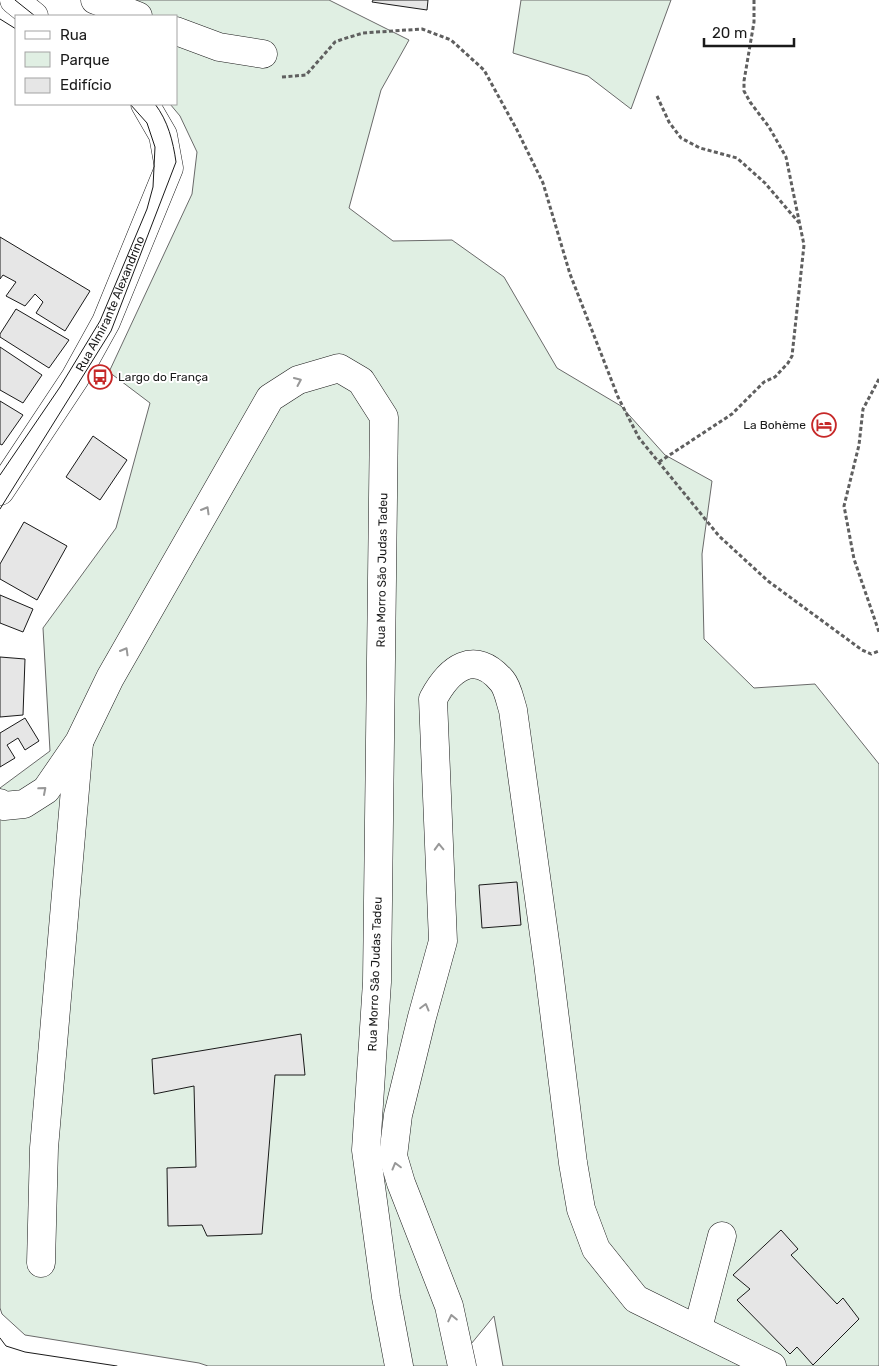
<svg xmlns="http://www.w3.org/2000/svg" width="879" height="1366" font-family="Rubik,sans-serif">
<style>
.green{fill:#e0efe3;stroke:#6a6a6a}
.building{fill:#e6e6e6;stroke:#1a1a1a}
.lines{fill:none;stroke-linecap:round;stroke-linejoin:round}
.minor-casing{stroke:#1a1a1a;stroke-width:29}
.path{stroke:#5f5f5f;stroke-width:3;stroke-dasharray:4 2.5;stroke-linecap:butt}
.minor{stroke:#fff;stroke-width:28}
.tram{stroke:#1a1a1a;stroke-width:1}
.oneway{stroke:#989898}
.labels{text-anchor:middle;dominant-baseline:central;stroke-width:4;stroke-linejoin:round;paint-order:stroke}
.street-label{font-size:12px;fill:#1a1a1a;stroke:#fff}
.poi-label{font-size:12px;fill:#1a1a1a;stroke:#fff;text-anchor:start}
</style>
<rect width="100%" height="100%" fill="#fff"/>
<path class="green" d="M94 0H329L409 40 381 90 349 208 393 241 452 240 504 277 557 368 621 406 665 455 712 481 702 554 704 639 754 688 815 684 879 764V1366H503L494 1316 453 1366H208L199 1363 25 1335 2 1314 0 1308V788L50 751 43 628 116 528 150 403 109 372 192 194 197 152 180 116 170 104H176V16H102Z
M521 0H671L631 109 588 76 513 53Z"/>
<path class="building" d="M373 0H428L427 10 372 2Z
M0 237 90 291 65 331 36 313 43 302 35 294 25 306 6 296 16 282 3 275 0 279Z
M16 309 69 340 49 368 0 337V334Z
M0 347 42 375 23 403 0 390Z
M0 401 23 415 2 445 0 444Z
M93 436 127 460 100 500 66 477Z
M24 522 67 546 37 600 0 579V564Z
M0 595 33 609 23 632 0 623Z
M0 657 25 659 23 715 0 717Z
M25 718 39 741 25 750 18 738 7 745 15 758 0 767V733Z
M517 882 521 925 482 928 479 885Z
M301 1034 305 1075H275L262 1234 207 1236 202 1225 168 1226 167 1168 196 1167 194 1086 154 1094 152 1059Z
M781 1230 798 1249 791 1255 837 1304 843 1298 859 1319 813 1365 797 1347 790 1354 737 1300 750 1289 733 1275Z"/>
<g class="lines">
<g class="minor-casing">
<g id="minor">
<path d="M14 0 34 16"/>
<path d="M95 0 138 16"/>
<path d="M176 31 219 47 263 54"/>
<path id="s1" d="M0 491 75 378 106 322 169 168 163 135 145 104"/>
<path d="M0 803 4 806 24 804 46 790 79 742 110 678 270 398 298 380 339 368 361 381 384 417 377 982 366 1150 386 1297 399 1366"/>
<path d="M41 1263 44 1148 79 743"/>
<path d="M698 1328 722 1236"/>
<path d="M462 1366 449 1306 401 1183 393 1156 398 1115 422 1017 443 941 433 699C449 669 474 648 502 681 508 688 510 701 513 710L548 963 573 1163 581 1209 596 1249 636 1299 772 1366"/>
</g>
</g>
<path class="path" d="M282 77 306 75 335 42 343 39 363 33 422 29 451 40 484 70 517 130 543 183 570 274 618 397 639 438 719 536 768 581 862 650 871 654 879 651
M657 96 669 122 681 138 700 148 737 158 765 183 800 224
M879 379 863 409 859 445 844 506 854 559 879 632
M659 462 732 414 764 382 775 377 788 363 792 356 804 245 786 157 769 127 750 102 744 91V81L754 22V0"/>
<use href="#minor" class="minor"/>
<path class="tram" d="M15 0 35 16
M0 19 16 29
M0 475 60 387 100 321 147 209 153 187 155 147 147 123 130 104
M0 509 111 331 176 162C173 141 168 121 155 104
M0 1338 6 1346 25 1352 117 1366"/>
</g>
<defs><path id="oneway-chevron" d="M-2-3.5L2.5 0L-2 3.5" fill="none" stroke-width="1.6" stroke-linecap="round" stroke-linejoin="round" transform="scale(1.25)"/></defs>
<g class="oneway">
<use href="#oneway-chevron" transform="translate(298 381) rotate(-24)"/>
<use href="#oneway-chevron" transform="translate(206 510) rotate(-60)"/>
<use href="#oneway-chevron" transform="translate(125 651) rotate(-60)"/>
<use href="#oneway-chevron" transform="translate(43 790) rotate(-41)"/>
<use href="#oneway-chevron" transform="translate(439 847) rotate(-92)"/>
<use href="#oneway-chevron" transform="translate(425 1007) rotate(-75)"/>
<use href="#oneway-chevron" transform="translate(396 1166) rotate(-105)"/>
<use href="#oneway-chevron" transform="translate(452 1318) rotate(-102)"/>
</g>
<defs>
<g id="bus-ring" transform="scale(1.25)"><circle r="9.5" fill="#fff" stroke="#c62828" stroke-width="1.5"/><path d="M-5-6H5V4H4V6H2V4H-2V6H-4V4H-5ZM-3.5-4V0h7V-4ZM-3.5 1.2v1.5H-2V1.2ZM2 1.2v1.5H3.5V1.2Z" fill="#c62828"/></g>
<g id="hotel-ring" transform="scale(1.25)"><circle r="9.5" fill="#fff" stroke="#c62828" stroke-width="1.5"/><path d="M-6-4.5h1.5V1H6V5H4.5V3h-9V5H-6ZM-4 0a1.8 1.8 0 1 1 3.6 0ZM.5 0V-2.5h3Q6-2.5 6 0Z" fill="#c62828"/></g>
</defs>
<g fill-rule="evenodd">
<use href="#bus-ring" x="100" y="377"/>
<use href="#hotel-ring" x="824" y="425"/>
</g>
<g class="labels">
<g class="street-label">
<text stroke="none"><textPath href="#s1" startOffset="218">Rua Almirante Alexandrino</textPath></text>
<text transform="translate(382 570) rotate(-89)">Rua Morro São Judas Tadeu</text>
<text transform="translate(375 974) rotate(-88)">Rua Morro São Judas Tadeu</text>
</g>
<g class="poi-label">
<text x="118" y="377">Largo do França</text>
<text x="806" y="425" text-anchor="end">La Bohème</text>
</g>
</g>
<rect x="15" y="15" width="162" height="90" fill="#ffffff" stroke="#a3a3a3"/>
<rect x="25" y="31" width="25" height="8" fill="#ffffff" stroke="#a3a3a3"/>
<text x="60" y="40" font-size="15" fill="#1a1a1a">Rua</text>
<rect x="25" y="52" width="25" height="15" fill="#e0efe3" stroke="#a3a3a3"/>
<text x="60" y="65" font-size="15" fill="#1a1a1a">Parque</text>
<rect x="25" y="78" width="25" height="15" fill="#e6e6e6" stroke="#a3a3a3"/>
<text x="60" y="90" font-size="15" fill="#1a1a1a">Edifício</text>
<path d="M704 38v8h90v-8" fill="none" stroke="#1a1a1a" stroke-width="2.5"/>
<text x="712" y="38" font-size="15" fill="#1a1a1a" stroke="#ffffff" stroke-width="4" paint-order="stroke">20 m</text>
</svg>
